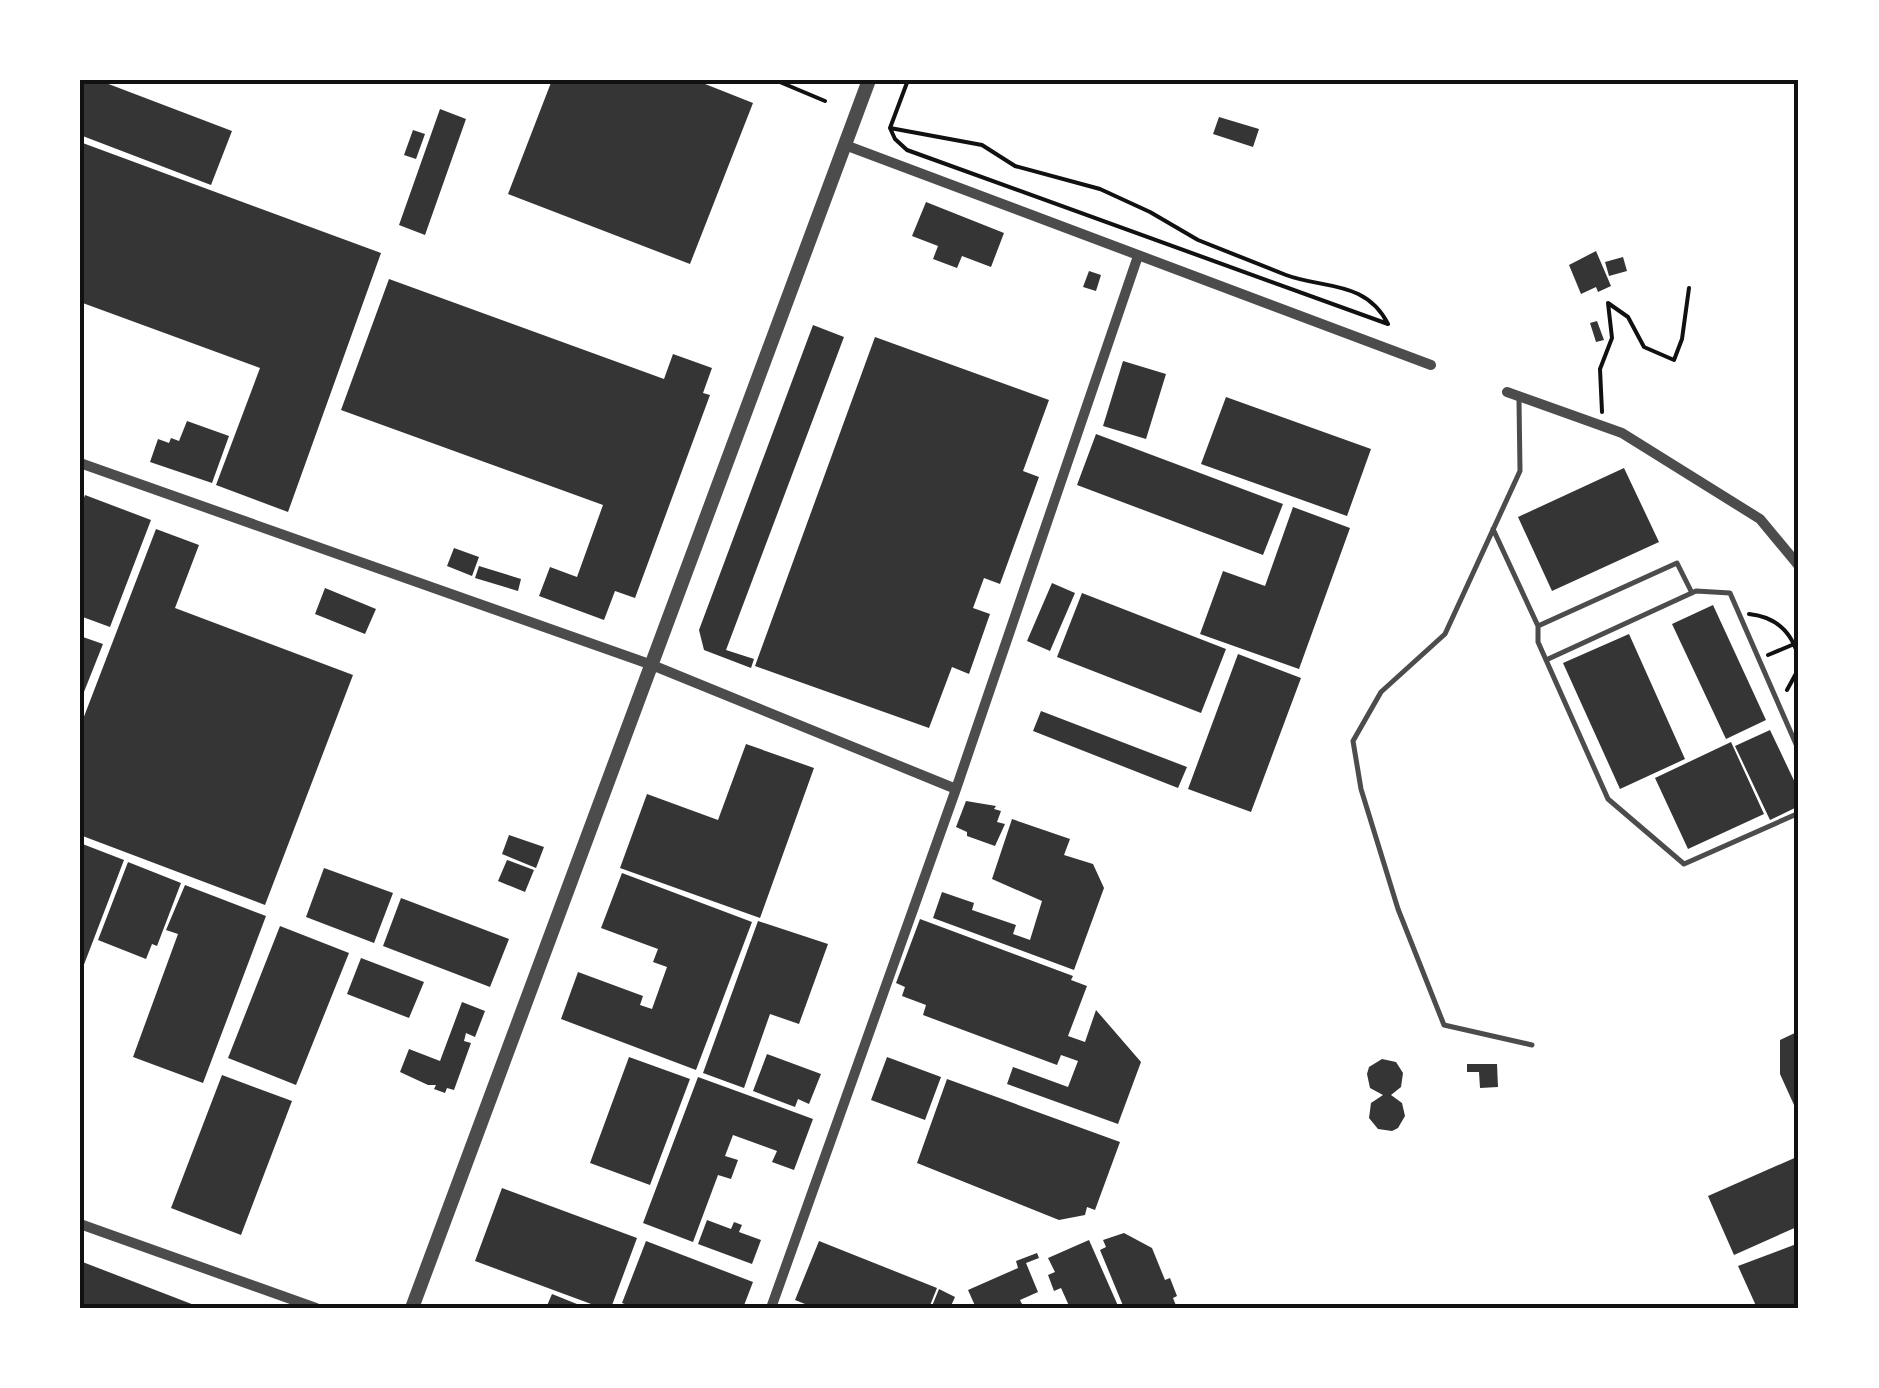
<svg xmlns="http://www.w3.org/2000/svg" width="1879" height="1388" font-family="'Exo 2',sans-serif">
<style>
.building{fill:#353535}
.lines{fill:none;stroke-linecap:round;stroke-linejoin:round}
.path{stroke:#111;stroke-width:4}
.service{stroke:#4c4c4c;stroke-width:5}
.minor{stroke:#4c4c4c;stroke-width:10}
.tertiary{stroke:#4c4c4c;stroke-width:14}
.neatline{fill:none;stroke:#111;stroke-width:4}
</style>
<rect width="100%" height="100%" fill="#fff"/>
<path class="building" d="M80 80H98L232 131 211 185 80 135Z
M552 80H695L753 103 690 264 508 194Z
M440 109 466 119 425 235 399 225Z
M1219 117 1259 129 1253 147 1213 134Z
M413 130 425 134 416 159 404 155Z
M80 142 381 253 288 512 216 485 260 368 80 302Z
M926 202 1004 233 991 267 962 256 957 268 933 259 938 246 912 236Z
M1596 251 1611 286 1598 292 1596 287 1581 294 1569 265Z
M1623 257 1627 271 1609 276 1605 262Z
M1089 271 1101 275 1096 291 1083 287Z
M389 279 664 379 673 354 712 368 703 393 710 395 635 598 615 591 604 620 539 596 550 567 577 577 603 505 341 410Z
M1597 321 1604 340 1596 342 1590 323Z
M813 325 844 337 726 650 754 659 751 668 704 650 699 630Z
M875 337 1049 400 1023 471 1039 477 1000 584 984 578 973 608 990 614 969 674 952 667 929 728 755 666Z
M1123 361 1166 374 1146 439 1103 426Z
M1226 397 1371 449 1347 516 1201 464Z
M187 421 229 436 212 483 150 462 158 439 169 443 171 438 179 441Z
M1096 434 1283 504 1263 555 1077 485Z
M1624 468 1659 542 1552 591 1518 517Z
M85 495 151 520 110 627 80 616V509Z
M1293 507 1350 528 1299 669 1200 634 1223 571 1265 586Z
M156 529 199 545 175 608 353 675 265 905 80 835V727Z
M454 548 479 557 472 576 447 566Z
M479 566 521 579 518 591 475 578Z
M1052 583 1075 593 1050 651 1027 641Z
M325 588 376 609 365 634 315 614Z
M1082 593 1226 649 1201 713 1057 657Z
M1713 605 1766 720 1726 739 1672 624Z
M1629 634 1685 759 1620 789 1563 663Z
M80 636 103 644 80 702Z
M1238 654 1301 678 1251 812 1188 789Z
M1041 711 1187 767 1178 788 1033 731Z
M1770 730 1799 791V806L1770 820 1735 746Z
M1731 742 1764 814 1688 849 1655 778Z
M746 744 814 768 760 918 620 868 647 794 718 820Z
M966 801 996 806 994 809 1001 811 997 822 1005 824 995 846 967 836V832L956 827Z
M1012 819 1070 839 1064 855 1093 864 1104 888 1074 970 933 918 942 892 974 903 972 910 1016 925 1013 934 1030 940 1042 901 992 879Z
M509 835 544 847 536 868 502 854Z
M80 843 124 860 80 975Z
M507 860 534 870 525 892 498 881Z
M128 862 181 883 157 946 152 944 146 959 98 940Z
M324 868 393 893 374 943 306 917Z
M622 873 752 922 696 1070 561 1019 578 972 643 996 640 1005 652 1009 667 967 653 962 658 949 601 928Z
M185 885 266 916 203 1083 133 1057 178 934 166 930Z
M401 898 509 939 490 987 383 946Z
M920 919 1073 976 1071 980 1087 986 1068 1036 1085 1042 1096 1010 1141 1062 1118 1124 1007 1084 1013 1067 1068 1087 1078 1061 1061 1055 1057 1065 923 1015 926 1005 902 996 905 987 896 983Z
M758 921 828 944 799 1024 770 1014 744 1088 703 1073Z
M280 926 349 953 296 1085 228 1058Z
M361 958 424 982 409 1018 347 994Z
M462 1002 485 1011 475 1037 466 1033 464 1041 471 1043 454 1090 447 1088 445 1093 434 1089 436 1085H428L400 1072 409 1049 440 1061Z
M1799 1031V1116L1780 1074V1040Z
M767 1054 821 1074 809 1104 798 1099 795 1107 753 1091Z
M629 1057 690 1079 650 1185 590 1163Z
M887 1057 941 1077 925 1120 871 1100Z
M1382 1059 1396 1062 1403 1073 1401 1087 1391 1095 1402 1103 1405 1116 1398 1128 1392 1131 1378 1129 1369 1118 1371 1103 1383 1095 1370 1088 1367 1074 1369 1067Z
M1467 1064H1497L1498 1087 1480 1088 1479 1072H1467Z
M222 1075 292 1101 241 1235 171 1208Z
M698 1077 813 1119 794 1170 772 1162 777 1151 733 1135 725 1156 738 1160 731 1179 718 1175 693 1242 643 1223Z
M947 1079 1120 1142 1095 1210 1087 1207 1085 1215 1059 1220 917 1163Z
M1799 1156V1226L1734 1255 1708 1196Z
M502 1188 637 1238 611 1308H602L475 1261Z
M707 1220 731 1229 734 1222 742 1225 739 1232 761 1240 752 1264 698 1244Z
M1124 1233 1152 1248 1165 1280 1170 1278 1177 1296 1173 1298 1177 1308H1124L1100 1250 1106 1247 1103 1240Z
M1089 1240 1119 1308H1070L1061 1288 1054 1291 1048 1275 1055 1272 1048 1258Z
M646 1241 753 1282 743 1308H635L622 1303Z
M819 1241 937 1288 929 1308H815L795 1300Z
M1799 1243V1268L1796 1269 1799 1308H1757L1738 1266Z
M1037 1253 1039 1258 1026 1263 1038 1292 1020 1300 1024 1308H976L968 1290 1018 1268 1016 1261Z
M80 1261 202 1308H80Z
M939 1289 955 1297 950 1308 932 1306Z
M552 1294 587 1308H546Z"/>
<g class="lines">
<path class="path" d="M775 80 825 101
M890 128 982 145 1015 166 1100 189 1150 212 1198 240 1286 275C1323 289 1366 280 1388 324L907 150 895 139 890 128 908 80
M1602 412 1600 369 1612 338 1608 303 1628 317 1644 347 1674 360 1682 339 1689 288
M1749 614C1777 617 1793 632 1799 660
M1768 655 1799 642
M1787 690 1799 668"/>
<path class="service" d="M1519 400 1520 471 1445 634 1381 692 1353 741 1361 789 1398 909 1444 1025 1532 1045
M1493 529 1538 626V642L1608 799 1684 864 1799 813
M1538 626 1677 563 1692 593
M1546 660 1696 591 1730 593 1799 751"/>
<path class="minor" d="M845 145 1431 365
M1507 392 1622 433 1760 519 1799 566
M80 463 652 665 956 789
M80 1224 316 1308
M771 1308 956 789 1138 256"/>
<path class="tertiary" d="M412 1308 869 80"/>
</g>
<rect width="1879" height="1388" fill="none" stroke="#ffffff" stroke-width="165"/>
<rect x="82" y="82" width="1714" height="1224" class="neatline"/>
</svg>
